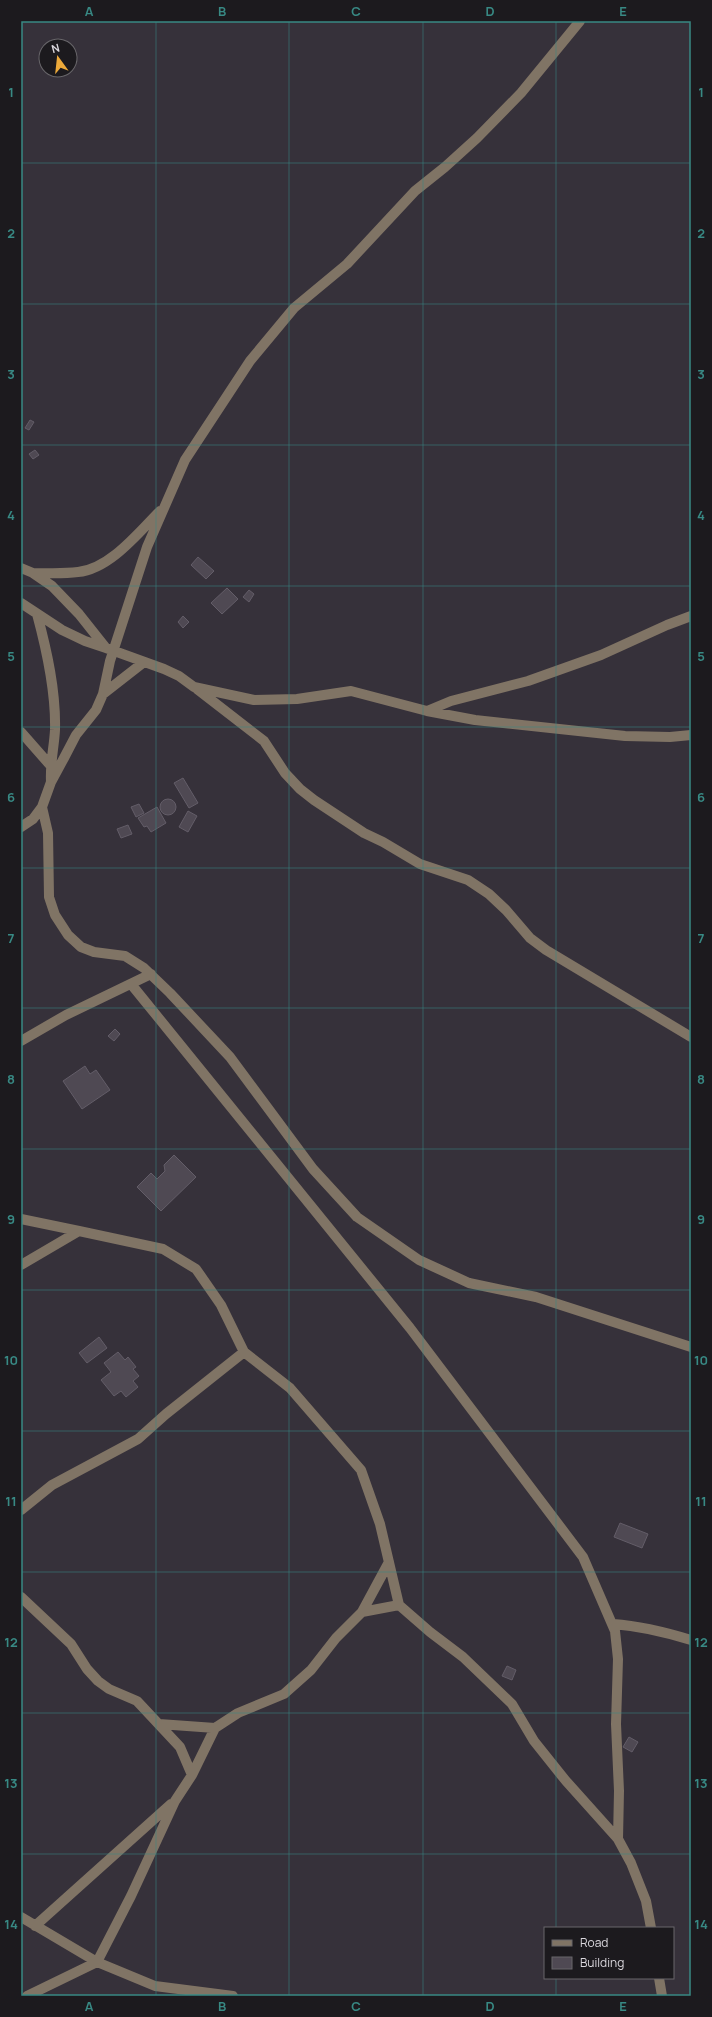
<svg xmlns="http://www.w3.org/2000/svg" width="712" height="2017" font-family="Manrope,sans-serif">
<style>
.building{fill:#4f4953;stroke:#635d68}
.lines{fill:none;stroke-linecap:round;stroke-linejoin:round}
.minor{stroke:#807465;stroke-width:10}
.grid{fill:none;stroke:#388984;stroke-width:1;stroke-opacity:0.55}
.neatline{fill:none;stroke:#388984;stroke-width:1.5}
.grid-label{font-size:13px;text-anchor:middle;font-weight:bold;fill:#388984}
</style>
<rect width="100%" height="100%" fill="#36313a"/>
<path class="building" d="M30 420 34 422 29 430 25 428Z
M35 450 39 455 33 459 29 454Z
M198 557 214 571 206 579 191 565Z
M227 588 238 599 222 614 211 603Z
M249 590 254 594 249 602 243 597Z
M183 616 189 622 183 628 178 622Z
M183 778 198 803 189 808 174 783Z
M160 807a8 8 0 1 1 16 0a8 8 0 1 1-16 0Z
M139 804 144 813 136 817 131 807Z
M157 807 166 823 151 832 147 826 144 827 138 818Z
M188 811 197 816 188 832 179 827Z
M128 825 132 834 121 838 117 829Z
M115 1029 120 1034 114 1041 108 1036Z
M85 1066 90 1074 96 1070 110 1090 82 1109 63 1081Z
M174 1155 196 1177 161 1211 137 1187 151 1173 157 1179 165 1171 164 1165Z
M99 1337 107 1348 87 1363 79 1353Z
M118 1352 125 1360 128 1357 136 1367 133 1369 139 1376 133 1381 138 1387 126 1397 121 1391 114 1396 101 1380 111 1372 104 1363Z
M620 1523 648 1534 642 1548 614 1537Z
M507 1666 516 1670 512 1680 502 1676Z
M629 1737 638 1742 632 1752 623 1747Z"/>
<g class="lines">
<path class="minor" d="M21 568 33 573 52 586 79 614 106 648 164 669 179 676 194 687 254 700 297 699 351 691 427 711 451 701 528 681 601 655 667 625 691 616
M33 573C48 573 63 574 78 572 110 569 139 532 160 511
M21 603 62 630 85 641 106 648
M37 614C47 651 56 691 55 730 54 748 50 762 51 782
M197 689 264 741 285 773 300 789 314 800 364 833 383 842 420 864 468 880 489 894 506 910 530 938 546 950 691 1037
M103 694 144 662
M427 711 475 720 625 736 670 737 691 735
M21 732 50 765
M42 807 48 833 49 897 55 915 68 935 81 947 94 952 125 956 144 968 170 993 230 1057 313 1169 357 1217 419 1260 469 1283 536 1297 691 1347
M21 827 33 819 42 807 51 782 64 758 76 735 96 710 103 694 110 661 147 547 185 460 250 361 294 308 347 264 415 191 445 167 477 138 521 93 580 21
M131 984 410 1328 583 1557 615 1631 618 1659 616 1724 619 1791 618 1839
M21 1041 66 1015 151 974
M21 1219 79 1231 21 1265
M79 1231 163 1249 196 1269 221 1305 244 1352 290 1388 361 1470 380 1524 399 1605 430 1632 463 1657 512 1704 534 1741 566 1781 618 1839 631 1863 646 1901 651 1928
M21 1510 52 1485 138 1439 166 1414 244 1352
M21 1597 71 1644 87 1669 98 1681 109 1689 137 1701 180 1747 192 1775 175 1801 131 1896 97 1962 27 1996
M362 1612 389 1562
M613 1624C640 1626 665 1632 691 1640
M159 1724 215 1728
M192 1775 215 1728 238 1713 284 1694 311 1670 336 1638 362 1612 399 1605
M21 1917 97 1962 155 1986 233 1996
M35 1926 171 1804
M659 1978 662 1996"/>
</g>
<path class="grid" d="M156 21V1996M289 21V1996M423 21V1996M556 21V1928M21 163H691M21 304H691M21 445H691M21 586H691M21 727H691M21 868H691M21 1008H691M21 1149H691M21 1290H691M21 1431H691M21 1572H691M21 1713H691M21 1854H691M556 1978V1996"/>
<rect width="712" height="2017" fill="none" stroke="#1c1a1e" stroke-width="44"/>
<rect x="544" y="1927" width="130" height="52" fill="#1c1a1e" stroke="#68666a"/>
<rect x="552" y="1940" width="20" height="6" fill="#807465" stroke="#68666a"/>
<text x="580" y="1947" font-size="12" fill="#dad7dd">Road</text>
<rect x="552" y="1957" width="20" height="12" fill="#4f4953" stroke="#68666a"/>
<text x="580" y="1967" font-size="12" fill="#dad7dd">Building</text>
<g transform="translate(58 58) rotate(345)"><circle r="19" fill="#1c1a1e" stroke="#68666a"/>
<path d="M0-3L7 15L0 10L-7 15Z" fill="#eca93a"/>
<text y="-6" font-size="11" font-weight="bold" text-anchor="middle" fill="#dad7dd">N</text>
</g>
<rect x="22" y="22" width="668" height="1973" class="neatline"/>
<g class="grid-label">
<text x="89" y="16">A</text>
<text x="222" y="16">B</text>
<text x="356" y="16">C</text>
<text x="490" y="16">D</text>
<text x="623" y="16">E</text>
<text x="11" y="97">1</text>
<text x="701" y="97">1</text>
<text x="11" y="238">2</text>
<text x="701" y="238">2</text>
<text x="11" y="379">3</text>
<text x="701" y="379">3</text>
<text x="11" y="520">4</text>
<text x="701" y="520">4</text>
<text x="11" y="661">5</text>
<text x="701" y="661">5</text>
<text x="11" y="802">6</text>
<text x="701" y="802">6</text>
<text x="11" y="943">7</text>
<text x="701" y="943">7</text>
<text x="11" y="1084">8</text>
<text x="701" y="1084">8</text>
<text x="11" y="1224">9</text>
<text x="701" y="1224">9</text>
<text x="11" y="1365">10</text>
<text x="701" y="1365">10</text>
<text x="11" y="1506">11</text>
<text x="701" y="1506">11</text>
<text x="11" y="1647">12</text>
<text x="701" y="1647">12</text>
<text x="11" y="1788">13</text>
<text x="701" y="1788">13</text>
<text x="11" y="1929">14</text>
<text x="701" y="1929">14</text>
<text x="89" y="2011">A</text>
<text x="222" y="2011">B</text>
<text x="356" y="2011">C</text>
<text x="490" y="2011">D</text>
<text x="623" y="2011">E</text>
</g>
</svg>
